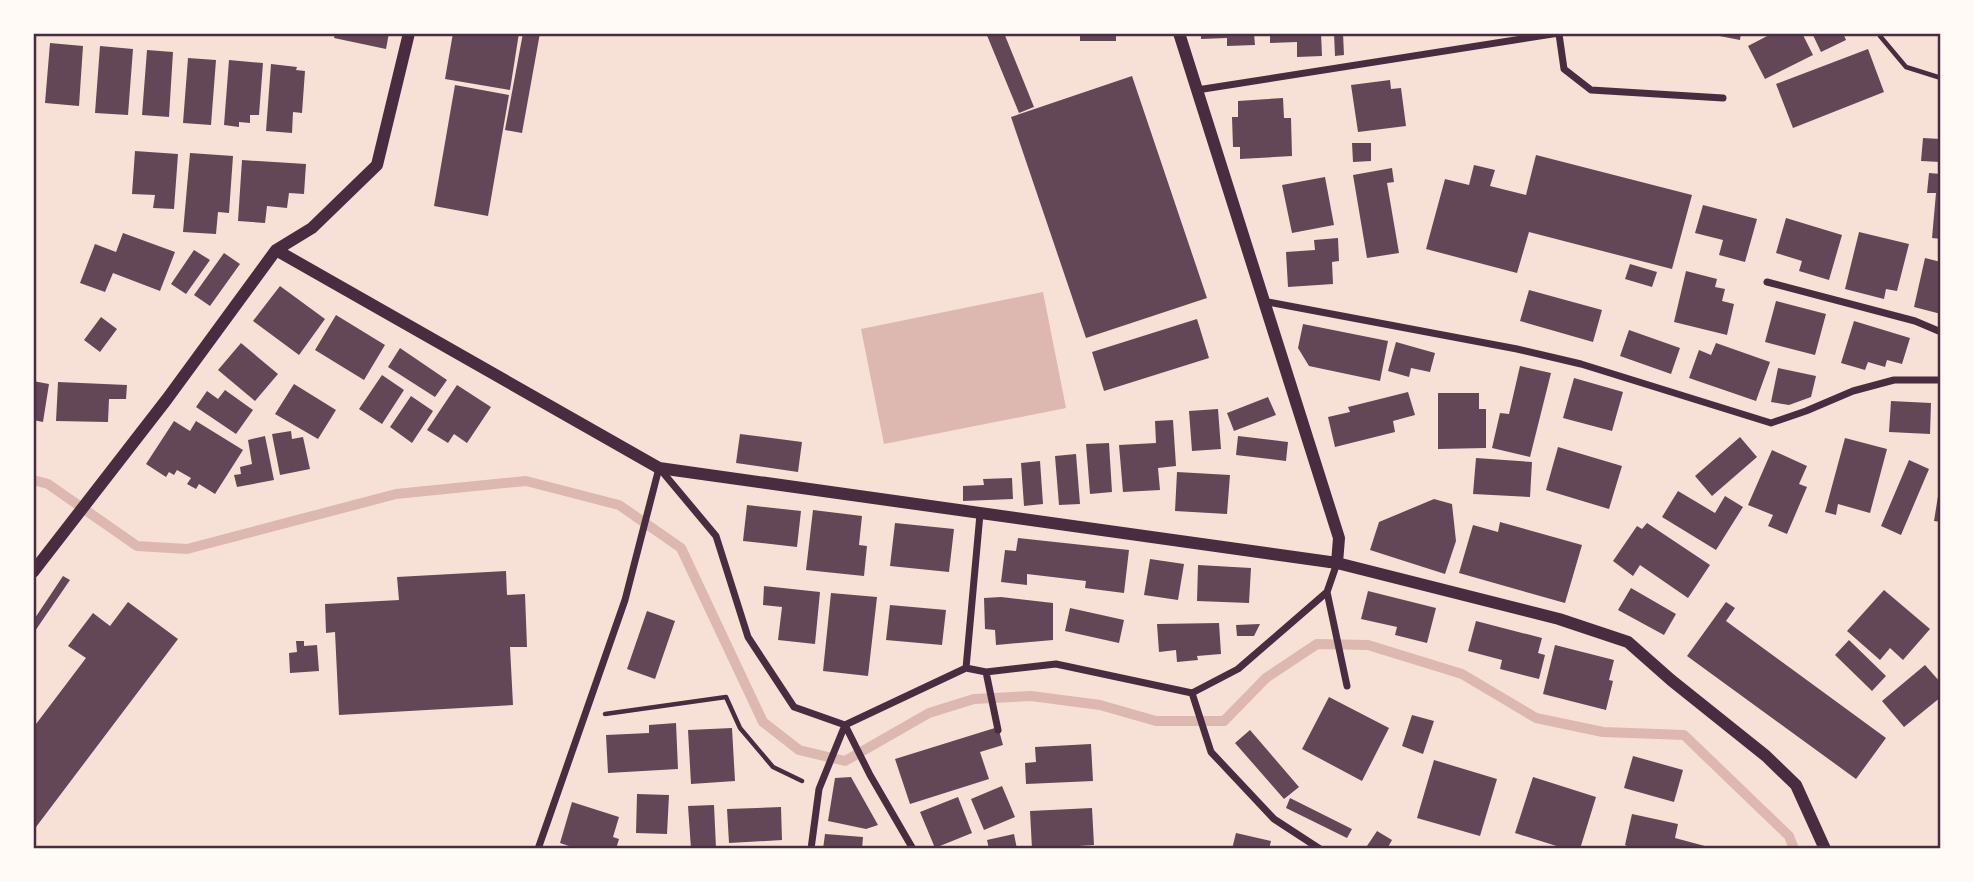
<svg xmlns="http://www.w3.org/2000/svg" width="1974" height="882" font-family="'Crimson Pro',serif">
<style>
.water{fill:#dcb8b0}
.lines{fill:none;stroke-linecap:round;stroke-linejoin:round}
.stream{stroke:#dcb8b0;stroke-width:10}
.building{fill:#644757}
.path{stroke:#4a2c40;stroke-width:4.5}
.minor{stroke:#4a2c40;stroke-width:7}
.tertiary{stroke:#4a2c40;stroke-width:12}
.neatline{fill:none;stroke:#4a2c40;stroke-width:2.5}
</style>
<rect width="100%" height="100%" fill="#f7e1d7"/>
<path class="water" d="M1043 292 1066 408 884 444 861 329Z"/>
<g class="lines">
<path class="stream" d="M33 480 48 484 137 546 187 549 396 494 526 481 619 505 681 548 763 722 799 750 845 761 929 713 974 699 1031 696 1100 705 1156 721H1224L1266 678 1317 644 1368 645 1462 674 1536 718 1603 732 1684 735 1789 836 1794 849"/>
</g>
<path class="building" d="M335 33H389L386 49 334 38Z
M453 33H519L510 90 445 79Z
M523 33H540L522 133 505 130Z
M986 33H1004L1034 107 1019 113Z
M1080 33H1116V41H1080Z
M1201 33H1254L1255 45 1227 46V38L1201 39Z
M1270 33H1321L1322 56 1297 57V42L1270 43Z
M1334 33H1343L1344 55 1335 56Z
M1704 33H1741L1740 40Z
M1773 33H1802L1813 55 1765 79 1748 46Z
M1812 33H1843L1846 40 1821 52Z
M50 43 83 46 79 106 45 103Z
M100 46 133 49 128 115 95 113Z
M1868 49 1884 92 1793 128 1776 84Z
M147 50 173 52 169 117 142 115Z
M188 58 216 60 211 125 183 123Z
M229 60 263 63 259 115H250V123L239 122V127L224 125Z
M271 64 297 67 296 70 305 71 302 113 293 112 292 133 266 131Z
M1132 76 1207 298 1086 338 1011 117Z
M1390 80 1391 89 1401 88 1406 126 1358 132 1351 85Z
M455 85 509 95 488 216 434 206Z
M1283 98 1284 118H1291L1292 156 1240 159V147H1233L1232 117H1238V101Z
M1923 138 1941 139V162L1921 161Z
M1352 143H1371V161L1353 162Z
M135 151 178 154 174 209 153 208 155 195 132 194Z
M190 153 233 156 229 213 218 212 216 234 183 232Z
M1536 155 1692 195 1672 269 1529 232 1517 273 1426 249 1445 179 1469 185 1474 165 1495 170 1490 186 1526 195Z
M242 160 306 164 304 194 289 193 287 208 267 206 265 223 238 221Z
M1392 168 1394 182 1387 183 1399 253 1367 258 1353 175Z
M1929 173 1941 174V239L1932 238 1936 193H1927Z
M1325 177 1334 225 1292 233 1282 185Z
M1703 205 1757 219 1745 262 1719 255 1723 240 1695 233Z
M1786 218 1842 235 1829 280 1799 271 1802 261 1776 253Z
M1859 232 1909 244 1897 291 1886 289 1884 299 1845 289Z
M123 233 175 252 160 291 113 273 105 292 80 283 95 244 116 252Z
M1338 238 1339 261 1332 262 1333 284 1288 287 1286 252 1315 250 1314 240Z
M194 250 210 260 186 294 171 284Z
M224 253 240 264 210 306 194 295Z
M1925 258 1941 262V314L1914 307Z
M1630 264 1657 272 1652 287 1625 279Z
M1686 271 1717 279 1715 287 1725 289 1722 301 1734 304 1727 335 1674 322Z
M280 286 325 319 299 355 253 321Z
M1529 290 1602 310 1593 342 1520 321Z
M1776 301 1826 314 1815 355 1765 342Z
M336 315 385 345 364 380 315 350Z
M101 317 117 329 100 352 84 340Z
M1197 319 1209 358 1104 391 1092 352Z
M1854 321 1910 338 1902 364 1887 360 1885 367 1868 362 1865 370 1841 363Z
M1303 324 1388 341 1380 381 1309 366 1298 348Z
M1629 330 1680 348 1671 374 1620 356Z
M1396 342 1435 353 1430 372 1411 368 1409 377 1388 371Z
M241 343 278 374 255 401 218 370Z
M1716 343 1770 362 1756 401 1689 378 1699 350 1711 355Z
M400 348 447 380 435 397 388 367Z
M1520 366 1551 373 1530 457 1492 448 1500 413 1509 414Z
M1778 368 1816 376 1811 397 1789 405 1771 402Z
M382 375 404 390 382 424 359 409Z
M1574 378 1623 392 1612 431 1563 418Z
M33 381 49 384 43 422 33 420Z
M58 382 127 385 126 399H109L108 422 56 421Z
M294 384 336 410 318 439 275 414Z
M457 385 491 407 467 443 454 434 448 443 427 430Z
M225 390 253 410 236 434 196 407 207 391 218 399Z
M1408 392 1415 415 1393 421 1395 432 1335 447 1328 417 1350 412 1348 407Z
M1438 393H1479V409H1486V448L1438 449Z
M411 396 433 411 412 443 390 427Z
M1268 397 1276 415 1234 431 1227 413Z
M1891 401 1931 403 1930 434 1889 432Z
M1218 409 1221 449 1192 451 1189 411Z
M1173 420 1176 466 1158 468 1160 490 1123 492 1119 445 1156 443 1155 421Z
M174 421 190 431 196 421 243 450 215 494 199 484 196 489 187 484 191 478 177 470 174 475 169 472 166 477 146 464Z
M291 431 292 439 303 437 310 469 280 475 272 434Z
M740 434 802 442 798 472 736 463Z
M265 436 274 480 237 487 234 475 241 474 240 467 252 464 248 440Z
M1238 436 1288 442 1286 461 1236 455Z
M1740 437 1757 457 1712 496 1695 476Z
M1845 438 1887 449 1870 513 1838 504 1836 515 1825 512Z
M1109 443 1112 492 1090 494 1086 444Z
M1558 447 1622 466 1609 509 1546 490Z
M1772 450 1807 466 1799 484 1807 487 1787 534 1768 526 1773 515 1748 505Z
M1076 454 1080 504 1059 505 1055 456Z
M1476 458 1532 462 1530 497 1473 494Z
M1909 460 1929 469 1901 535 1881 526Z
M1040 461 1043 504 1024 506 1021 463Z
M1177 472 1230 475 1227 514 1175 511Z
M1012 478 1013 499 963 501V486L984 485 983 479Z
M1939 490H1941V522L1934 521Z
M1678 491 1715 513 1725 496 1743 507 1716 550 1662 517Z
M1434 499 1452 504 1456 541 1445 574 1370 550 1379 522Z
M747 505 801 511 797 547 743 541Z
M813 510 862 516 859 545 867 546 864 576 806 570Z
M1500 522 1582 545 1565 603 1459 573 1473 525 1498 532Z
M895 523 954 529 949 572 890 566Z
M1647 523 1710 565 1688 598 1640 565 1633 576 1613 561 1637 526 1642 529Z
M1018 538 1129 550 1124 593 1085 588 1086 581 1027 574V585L1001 582 1005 550 1016 551Z
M1150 559 1184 564 1178 600 1144 595Z
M1198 565 1251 568 1249 603 1197 601Z
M506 571 507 595 525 594 527 647H510L513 705 339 715 335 632 326 633 325 604 399 600 397 577Z
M63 576 70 580 33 634V621Z
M764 586 820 592 815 644 778 640 782 607 763 605Z
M1631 588 1676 614 1664 635 1618 610Z
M1884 590 1930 629 1903 660 1890 648 1880 660 1847 631Z
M1368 591 1436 608 1427 643 1395 635 1397 627 1361 619Z
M831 593 877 597 868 676 823 671Z
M1001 597 1053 603V640L996 645 995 630 985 629 984 598Z
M128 602 178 639 33 831V728L86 658 68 646 93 613 110 626Z
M1726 602 1735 608 1726 621 1886 738 1856 779 1687 656Z
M890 605 946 610 942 645 886 640Z
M1070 608 1124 620 1119 643 1065 631Z
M647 611 675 621 655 679 627 669Z
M1476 621 1542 638 1538 653 1545 655 1539 679 1500 669 1502 660 1468 651Z
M1219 623 1221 654 1197 656 1198 660 1177 662 1176 650 1159 652 1157 624Z
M1260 624 1254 636H1237L1236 625Z
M1849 640 1886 676 1872 691 1835 655Z
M296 641H304V646L317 645 319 671 290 673 289 653 297 652Z
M1555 645 1614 660 1609 680 1613 681 1606 710 1543 694Z
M1925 665 1941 683V697L1904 727 1882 701Z
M1329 697 1389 728 1362 781 1302 749Z
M1412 715 1434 721 1423 754 1402 746Z
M676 723 678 769 608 773 606 735 649 733V725Z
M998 727 1003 745 980 752 989 779 910 804 895 759Z
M732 728 735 781 691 784 688 730Z
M1250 730 1299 787 1284 799 1235 743Z
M1091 744 1093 781 1026 784 1025 763 1036 762 1035 747Z
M1633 756 1683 770 1674 802 1624 788Z
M1434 760 1497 779 1480 836 1417 818Z
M851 777 878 825 866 829 828 821 835 778Z
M1533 777 1596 797 1580 849H1566L1515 833Z
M1002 786 1015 817 984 830 971 799Z
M637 794 669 795 667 834 636 833Z
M958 797 972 833 935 848 920 812Z
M1290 798 1352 829 1347 838 1286 808Z
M572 802 619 817 613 837 619 839 616 849H578L560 843Z
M714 805 716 848 691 849 688 806Z
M781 807 782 840 729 843 727 809Z
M1092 808 1094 845 1032 849 1030 811Z
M1632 814 1678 824 1675 838 1716 849H1633L1625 845Z
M1377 831 1392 840 1387 849H1372L1367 846Z
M1236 833 1271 841 1269 849H1232Z
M825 834 863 837 862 849H823Z
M1014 834 1017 849H989L987 840Z"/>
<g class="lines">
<path class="path" d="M1880 33V36L1906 67 1941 78
M605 714 726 697 740 728 773 767 802 781"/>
<path class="minor" d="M1559 34 1564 69 1591 90 1723 98
M1197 90 1559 33
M1767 282 1915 321 1941 332
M1263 301 1517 349 1581 364 1771 423 1806 411 1853 391 1894 380H1941
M660 469 716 536 748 637 794 707 845 725 966 668 986 672 1056 664 1192 693 1238 669 1327 592 1337 563
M1327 592 1347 686
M966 668 980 514
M986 672 998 730
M1192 693 1211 752 1274 819 1320 849
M845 725 870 775 913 849
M538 849 625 600 659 468
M811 849 819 789 845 725"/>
<path class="tertiary" d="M1179 33 1339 538 1337 563
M276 250 659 468 1337 563 1559 619 1628 642 1671 680 1766 756 1796 785 1825 849
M33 572 167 399 276 250 312 228 377 165 409 33"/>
</g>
<rect width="1974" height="882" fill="none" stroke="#fffaf5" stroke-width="70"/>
<rect x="35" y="35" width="1904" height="812" class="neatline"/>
</svg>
